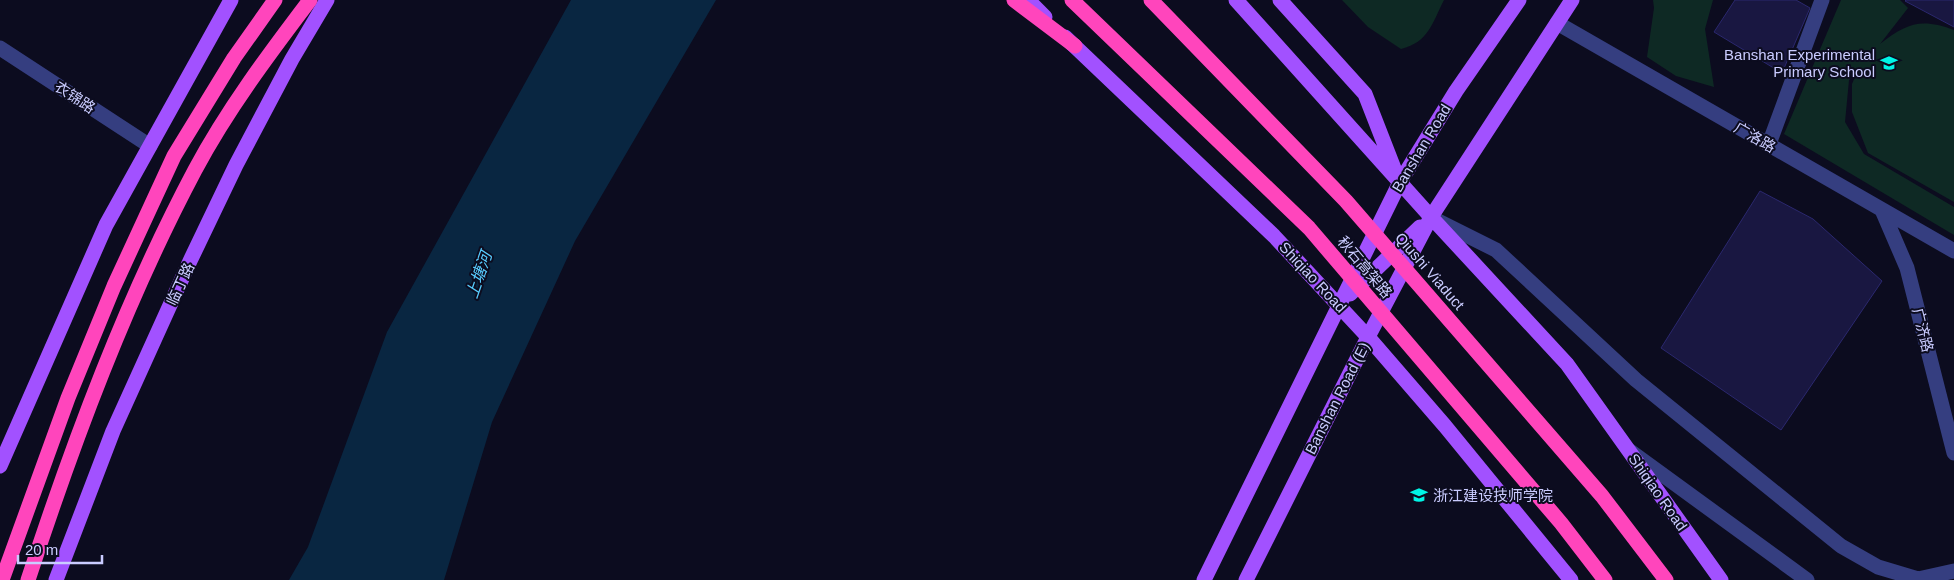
<svg xmlns="http://www.w3.org/2000/svg" width="1954" height="580" font-family="Helvetica,'Noto Sans SC',sans-serif">
<style>
.green{fill:#0e2924}
.water{fill:#092641}
.building{fill:#191741;stroke:#2b286e}
.lines{fill:none;stroke-linecap:round;stroke-linejoin:round}
.minor{stroke:#353e80;stroke-width:15}
.major{stroke:#a251ff;stroke-width:15}
.highway{stroke:#ff45bc;stroke-width:15}
.highway-bridge{stroke:#ff45bc;stroke-width:15}
.labels{text-anchor:middle;dominant-baseline:central;stroke-width:4;stroke-linejoin:round;paint-order:stroke}
.poi-label{font-size:15px;fill:#caccff;stroke:#0c0c1f;text-anchor:end}
.street-label{font-size:15px;fill:#caccff;stroke:#0c0c1f}
.water-label{font-size:16px;font-style:italic;fill:#58ccff;stroke:#0c0c1f}
</style>
<rect width="100%" height="100%" fill="#0c0c1f"/>
<path class="green" d="M1342 0H1444C1432 23 1429 42 1401 49L1368 27Z
M1653 0H1713L1705 29 1714 87 1676 76 1647 57 1654 8Z
M1841 0H1900L1908 8 1880 44C1907 23 1921 18 1954 30V202L1868 153 1852 112V84L1858 70 1849 80 1845 122 1864 154 1954 207V235L1784 134Z"/>
<path class="water" d="M571 0H716L575 241 492 422 444 580H289L308 547 387 332Z"/>
<path class="building" d="M1735 0H1796L1810 8 1782 73 1714 32Z
M1954 0V27L1905 1 1906 0Z
M1760 191 1813 219 1882 281 1781 430 1661 348Z"/>
<g class="lines">
<path class="minor" d="M1557 23 1954 251
M0 48 150 146
M1769 144 1822 0
M1882 210 1907 268 1954 453
M1434 219 1496 250 1636 380 1841 546 1878 567 1918 579 1954 571
M1630 451 1807 580"/>
<path class="major" d="M1028 0 1045 17
M1236 0 1431 217 1567 364 1721 580
M1280 0 1365 94 1395 171
M1065 37 1274 236 1368 337 1445 426 1571 580
M1350 294 1420 227
M0 466 106 225 231 0
M56 580 113 431 190 261 236 165 292 59 327 0
M1204 580 1400 182 1456 91 1519 0
M1246 580 1368 337 1431 217 1572 0"/>
<path class="highway" d="M1014 0 1075 46
M2 580 68 398 114 286 174 156 234 58 275 0
M28 580C74 440 126 300 195 170 227 110 269 54 310 0"/>
<path class="highway-bridge" d="M1072 0 1309 228 1561 523 1605 580
M1151 0 1346 201 1602 496 1666 580"/>
</g>
<defs>
<g id="school-bare" transform="scale(1.35)"><path d="M0-5L7-2L0 1L-7-2ZM-4 1L0 2.5L4 1V4Q0 6-4 4Z" fill="#00f5e6" stroke="#0c0c1f" stroke-width="2.5" paint-order="stroke"/></g>
<g id="university-bare" transform="scale(1.35)"><path d="M0-5L7-2L0 1L-7-2ZM-4 1L0 2.5L4 1V4Q0 6-4 4Z" fill="#00f5e6" stroke="#0c0c1f" stroke-width="2.5" paint-order="stroke"/></g>
</defs>
<g fill-rule="evenodd">
<use href="#school-bare" x="1889" y="63"/>
<use href="#university-bare" x="1419" y="495"/>
</g>
<g class="labels">
<g class="poi-label">
<text x="1875" y="54">Banshan Experimental<tspan x="1875" dy="17">Primary School</tspan></text>
<text x="1433" y="495" text-anchor="start">浙江建设技师学院</text>
</g>
<g class="street-label">
<text transform="translate(75 97) rotate(33)">衣锦路</text>
<text transform="translate(1755 137) rotate(30)">广洛路</text>
<text transform="translate(1421 148) rotate(-59)">Banshan Road</text>
<text transform="translate(1365 267) rotate(50)">秋石高架路</text>
<text transform="translate(1430 271) rotate(49)">Qiushi Viaduct</text>
<text transform="translate(1313 277) rotate(47)">Shiqiao Road</text>
<text transform="translate(180 284) rotate(-65)">临丁路</text>
<text transform="translate(1923 330) rotate(76)">广济路</text>
<text transform="translate(1337 398) rotate(-63)">Banshan Road (E)</text>
<text transform="translate(1658 492) rotate(55)">Shiqiao Road</text>
</g>
<g class="water-label">
<text transform="translate(479 275) rotate(-71)">上塘河</text>
</g>
</g>
<path d="M18 555v8h84v-8" fill="none" stroke="#caccff" stroke-width="2.5"/>
<text x="25" y="555" font-size="15" fill="#caccff" stroke="#0c0c1f" stroke-width="4" paint-order="stroke">20 m</text>
</svg>
